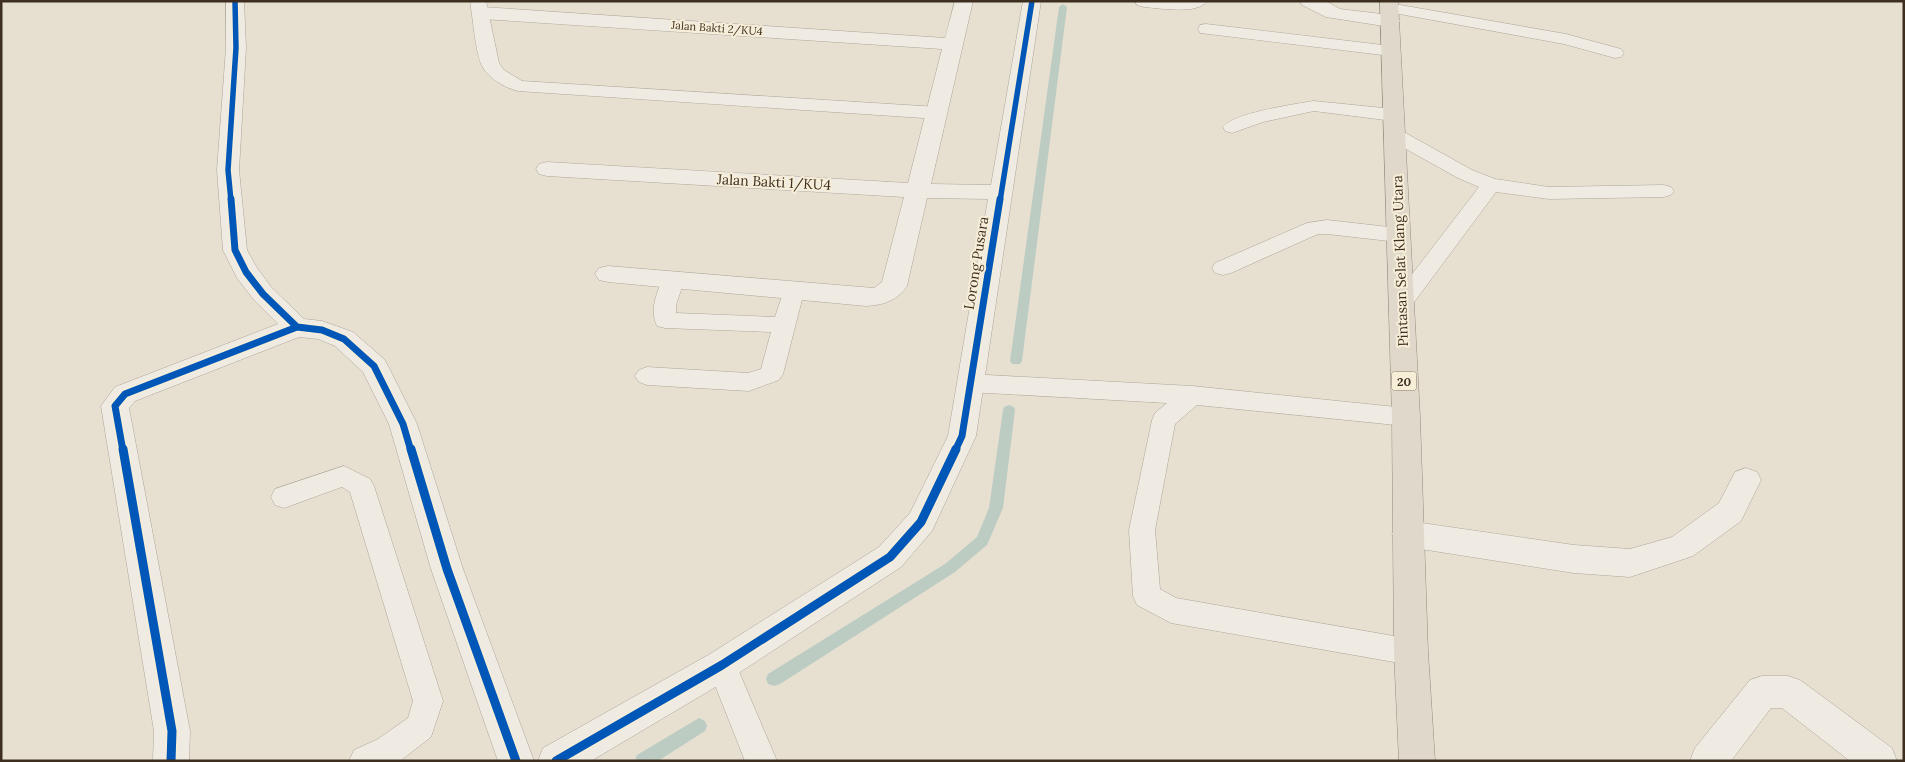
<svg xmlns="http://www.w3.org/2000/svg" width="1905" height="762" font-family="Lora,serif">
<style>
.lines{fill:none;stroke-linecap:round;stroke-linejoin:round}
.stream{fill:#bcccc2;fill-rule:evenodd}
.service-casing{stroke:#ada599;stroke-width:1}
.minor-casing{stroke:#ada599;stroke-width:1}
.trunk-casing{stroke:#928b80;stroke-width:1}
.service{fill:#efebe3;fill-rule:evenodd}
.minor{fill:#efebe3;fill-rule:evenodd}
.trunk{fill:#e0d9cb;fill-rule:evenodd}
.cycleway-far2-casing{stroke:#f7eed8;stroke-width:8}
.cycleway-far1-casing{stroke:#f7eed8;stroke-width:10}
.cycleway-casing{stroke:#f7eed8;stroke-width:12}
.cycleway-far2{stroke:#0057b8;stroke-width:5.5}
.cycleway-far1{stroke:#0057b8;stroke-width:7}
.cycleway{stroke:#0057b8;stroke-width:9}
.labels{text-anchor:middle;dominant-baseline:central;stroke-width:4;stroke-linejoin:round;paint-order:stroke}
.far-street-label{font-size:11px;fill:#3d2e20;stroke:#f7eed8}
.shield{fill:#f7eed8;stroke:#756857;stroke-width:1}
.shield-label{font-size:12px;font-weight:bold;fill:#3d2e20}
.street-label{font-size:14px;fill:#3d2e20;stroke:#f7eed8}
</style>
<rect width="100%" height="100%" fill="#e7e0d1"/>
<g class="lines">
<path class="stream" d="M1063 4 1067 7 1022 361 1020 364H1012L1010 361 1059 7Z
M1009 405 1014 407 1015 410 1003 508 987 545 955 572 780 684 774 686 768 684 766 679 768 674 945 564 977 537 989 508 1003 410 1004 407Z
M699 718 705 721 707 726 705 731 658 761H635L637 755Z"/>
<g class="service-casing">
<path id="service" d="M470 1H486L499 63 504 70 522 81 938 107 944 109 947 113 944 117 938 119 518 91C505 88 486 77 481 64 475 48 473 19 470 1Z
M1389 3 1566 34 1621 49 1624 53 1621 57 1615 58 1564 44 1383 11 1381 8 1383 5Z
M1206 24 1391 46 1397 47 1400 51 1397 55 1391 56 1200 33 1198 29 1200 25Z
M1314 101 1393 109 1400 111 1402 115 1400 119 1393 121 1314 111 1263 122 1232 133 1225 131 1223 127C1233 113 1295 104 1314 101Z
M1395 129 1402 131 1472 170 1495 179 1549 187 1664 185 1671 187 1674 191 1671 195 1664 197 1549 199 1496 192 1409 309 1401 312 1393 309 1390 304 1393 299 1479 187 1458 178 1388 139 1386 135 1388 131Z
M1327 220 1398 228 1405 230 1408 235 1405 240 1398 242 1327 234H1318L1231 273 1223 275 1215 273 1212 268 1215 263 1307 223Z
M673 274 681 276 684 281 676 305V313L775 317 785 287 793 284 801 287 804 292 783 374 779 380 749 391 647 385 639 382 635 376 639 370 647 367 748 373 761 369 771 332 665 328 657 326C649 311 657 289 665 276Z
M969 374 1192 386 1406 408 1415 410 1418 417 1415 424 1406 426 1197 405 1175 424 1155 530 1160 589 1176 598 1411 639 1421 643 1426 652 1421 661 1411 665 1171 623 1137 605 1133 596 1129 530 1152 420 1155 413 1167 403 969 392 961 389 957 383 961 377Z
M344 466 370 479 374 486 443 701 431 737 400 761H349L354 750 378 739 408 718 413 701 350 492 342 487 284 508 275 505 271 497 275 489Z
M722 651 732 655 777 761H745L707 665 712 655Z"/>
</g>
<g class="minor-casing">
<path id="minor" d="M226 1H244L246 48 239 170 247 250 257 268 272 288 304 319 322 321 353 332 384 359 388 366 417 424 463 569 534 761H498L431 569 389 424 363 372 335 346 318 339 299 337 135 401 129 408 190 731 189 761H153L154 731 101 406 115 387 278 324 254 300 237 278 223 250 217 170 226 48Z
M955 1H973L931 184 991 185 1023 1H1041L976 436 932 531 901 567 734 676 591 761H538L543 748 710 654 879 547 910 513 948 436 988 199 927 198 907 286C897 301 883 305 866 306L608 282 599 280 595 274 599 268 608 266 874 288 882 282 904 197 547 176 539 174 536 169 539 164 547 162 908 183 942 49 482 19 475 17 473 13 475 9 482 7 945 38Z
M1135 1H1207C1198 15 1159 8 1144 7L1137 5Z
M1300 1H1326L1340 9 1390 15 1397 17 1400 21 1397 25 1390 27 1326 17 1302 5Z
M1746 468 1757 472 1761 480 1741 521 1693 556 1630 577 1574 573 1408 547 1397 543 1392 534 1397 525 1408 521 1574 545 1630 549 1672 537 1719 503 1735 472Z
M1762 676H1788L1800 680 1892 748 1897 761H1850L1782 708H1771L1731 761H1690L1695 748 1750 680Z"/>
</g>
<g class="trunk-casing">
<path id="trunk" d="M1380 1H1398L1420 417 1428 652 1435 761H1399L1394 652 1392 417Z"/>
</g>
<use href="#service" class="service"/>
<use href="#minor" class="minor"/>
<use href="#trunk" class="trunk"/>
<g class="cycleway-far2-casing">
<path id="cycleway-far2" d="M231 201 228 170 236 48 235 1
M1000 201 1032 1"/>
</g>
<g class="cycleway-far1-casing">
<path id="cycleway-far1" d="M231 199 235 250 246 272 263 294 297 327 322 330 344 339 374 366 403 424 411 451
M123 451 115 406 125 394 297 327
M955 451 962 436 1000 199"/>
</g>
<g class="cycleway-casing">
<path id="cycleway" d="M123 449 172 731 171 761
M411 449 447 569 516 761
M556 761 722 665 890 557 921 522 956 449"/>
</g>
<use href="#cycleway-far2" class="cycleway-far2"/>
<use href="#cycleway-far1" class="cycleway-far1"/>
<use href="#cycleway" class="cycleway"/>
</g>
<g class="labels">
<g class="far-street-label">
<text transform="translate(717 28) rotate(4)">Jalan Bakti 2/KU4</text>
</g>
<rect class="shield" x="1391.5" y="371.5" width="25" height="19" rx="4"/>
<g class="shield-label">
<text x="1404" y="381">20</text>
</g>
<g class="street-label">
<text transform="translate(774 182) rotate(3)">Jalan Bakti 1/KU4</text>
<text transform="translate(1400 261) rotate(-92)">Pintasan Selat Klang Utara</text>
<text transform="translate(976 263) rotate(-81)">Lorong Pusara</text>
</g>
</g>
<rect width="1905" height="762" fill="none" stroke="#3d2e20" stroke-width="5"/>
</svg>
